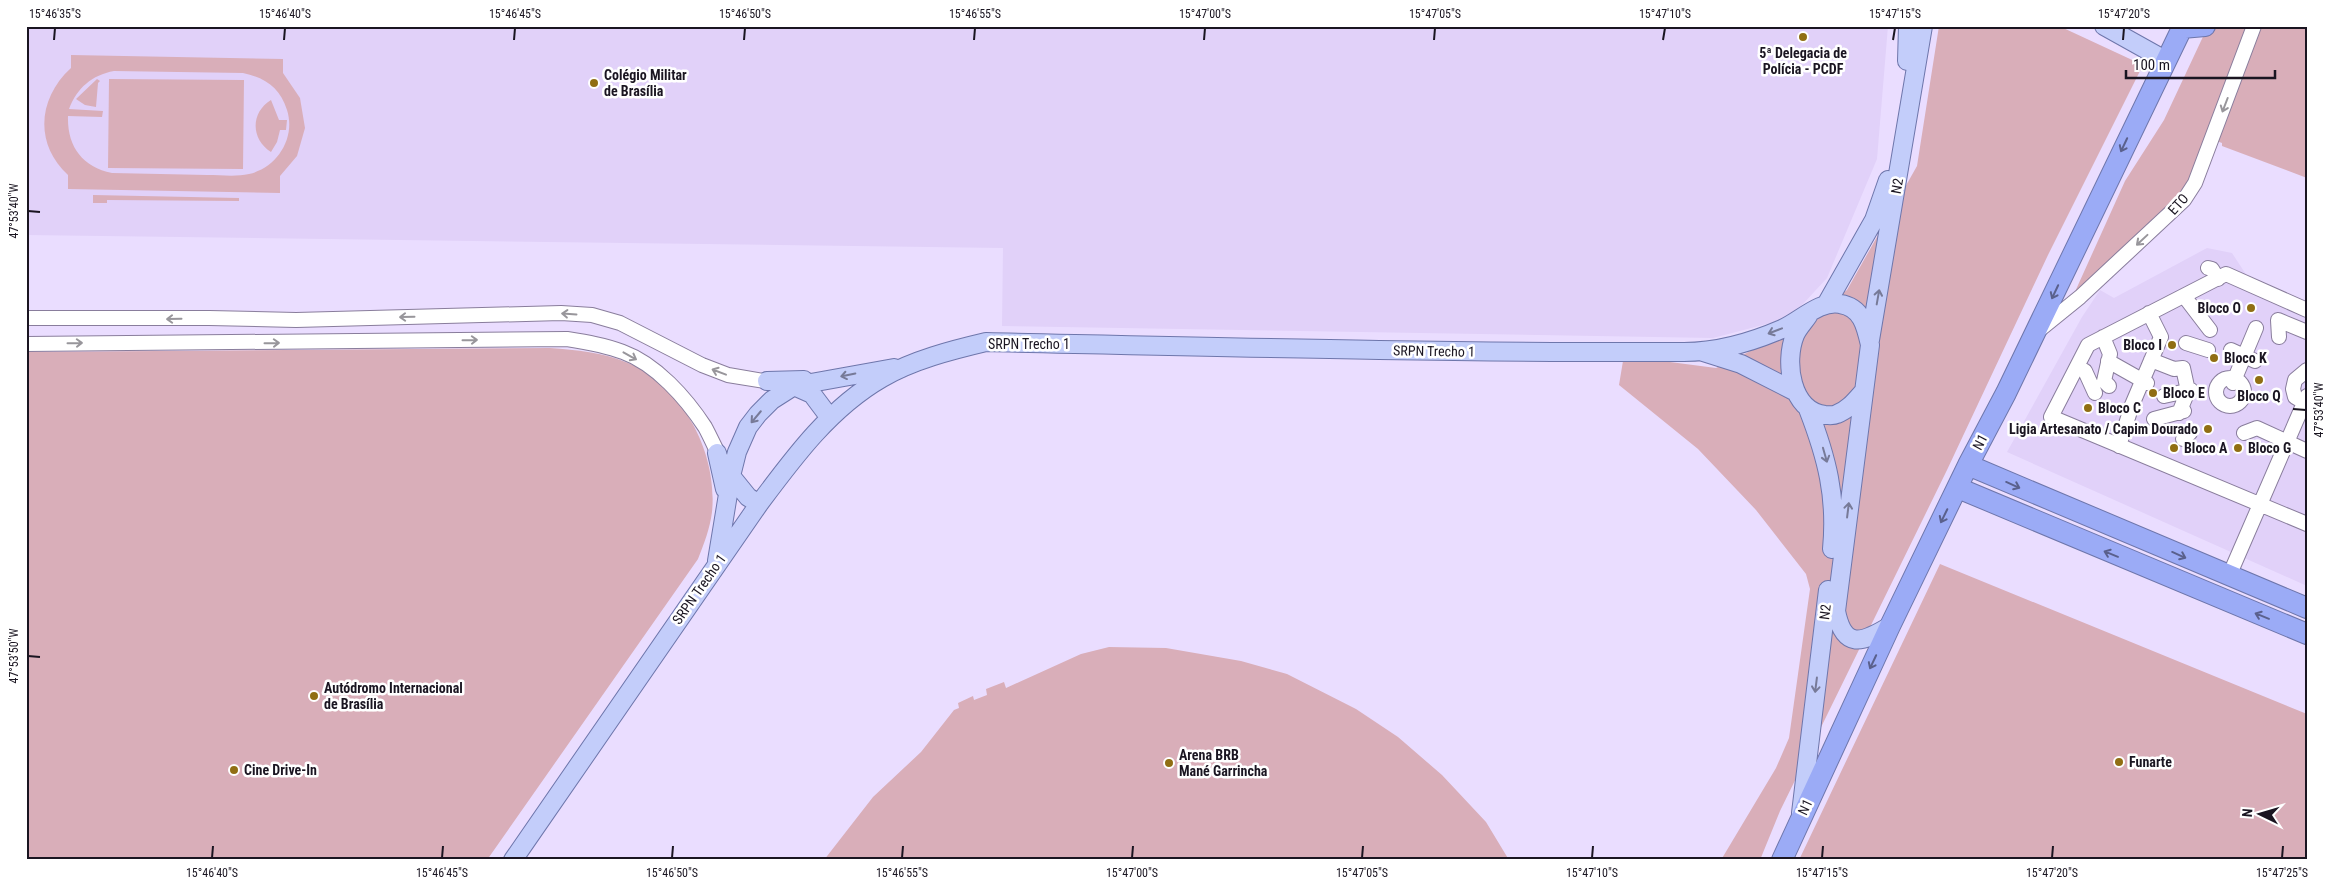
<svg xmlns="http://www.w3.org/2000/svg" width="2333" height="886" font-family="'Roboto Condensed',sans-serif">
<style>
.built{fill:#e1d1f9}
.green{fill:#d9aeb9;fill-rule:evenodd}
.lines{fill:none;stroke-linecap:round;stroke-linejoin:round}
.minor-casing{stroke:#897d9c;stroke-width:16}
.major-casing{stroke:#6e76ab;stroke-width:20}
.highway-casing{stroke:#6e76ab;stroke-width:22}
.minor{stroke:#fff;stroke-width:14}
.major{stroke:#c3cdfa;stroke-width:18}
.highway{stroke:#9babf6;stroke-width:20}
.oneway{stroke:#98969b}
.oneway2{stroke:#5a608c}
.oneway3{stroke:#777a98}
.ticks{fill:none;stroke:#1a1521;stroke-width:2}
.poi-dot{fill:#906e13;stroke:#fff;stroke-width:2}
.labels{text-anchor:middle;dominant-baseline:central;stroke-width:5;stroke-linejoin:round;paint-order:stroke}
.poi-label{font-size:14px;font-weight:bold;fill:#1a1521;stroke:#fff;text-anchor:start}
.street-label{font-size:14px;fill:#1a1521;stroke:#fff}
.neatline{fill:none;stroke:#1a1521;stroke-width:2}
.ticks-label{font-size:12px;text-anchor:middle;fill:#1a1521}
</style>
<rect width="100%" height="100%" fill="#eaddff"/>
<path class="built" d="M26 26H1888L1877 159 1827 278 1790 318 1713 338 1002 326 1003 248 26 235Z
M2207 248 2232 253 2247 276 2307 302V586L2007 452 2082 317 2100 290 2114 298Z"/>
<path class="green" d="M1939 26H2059L2143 65 2048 255 1947 470 1780 811 1760 860H1721L1776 768 1789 738 1810 589 1806 574 1756 510 1698 449 1619 385 1623 361 1670 362 1716 368 1797 328 1847 290 1917 166Z
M2208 26H2307V178L2222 146V143L2206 137 2185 188 2089 285 2074 294 2125 181 2164 120Z
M71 55 283 59V73L300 98 305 128 297 156 280 176V193L68 189V175C34 144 38 98 71 68ZM114 71 243 73C266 78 280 88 287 110 296 138 277 168 249 174 236 177 221 175 207 175 176 174 144 174 112 173 82 167 67 146 68 116L102 117 103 111 69 109C77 88 92 75 114 71Z
M97 79 100 81 98 83 96 107 85 105 76 99Z
M109 79 244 80 243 169 108 168Z
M271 100 279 120H287L286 130H280L277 142 271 152C251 139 250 113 271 100Z
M93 195 239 198V201L107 200V203H93Z
M550 348C577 350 602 352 628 363 683 386 718 453 712 512 710 528 704 544 698 559L487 860H26V352Z
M1940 564 2307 714V860H1799Z
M1109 647 1166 648 1241 661 1287 674 1356 709 1398 737 1442 775 1486 822 1509 860H824L873 797 921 752 954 710 959 708 958 703 973 696 974 700 987 695 986 689 1004 682 1006 688 1081 654Z"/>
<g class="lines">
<g class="minor-casing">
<path id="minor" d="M2208 268 2212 269 2218 279
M2184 296 2210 330
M2307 310 2226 274 2088 345 2051 417 2307 524
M26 318H209L296 320 561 313 592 315 620 323 702 365 728 375 776 383
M2038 331 2080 297 2184 200 2195 183 2254 26
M2103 337 2110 354 2104 381 2109 386
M2279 337 2278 320 2307 332
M2186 343 2208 350
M26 344 567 339C586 342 605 345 623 352 656 364 686 398 705 427 711 438 716 450 722 461
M2231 350 2255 361
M2151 360 2174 369 2183 368 2188 391 2179 413
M2108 361 2147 383
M2077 367 2085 371 2095 393
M2307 370 2295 380 2293 389 2295 397 2307 404
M2216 392a14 14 0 1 1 28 0a14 14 0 1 1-28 0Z
M2233 383 2256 328
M2164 396 2191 390
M2154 419 2184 411
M2244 433 2257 428 2307 451
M2183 439 2190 433
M2119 446 2132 405 2161 337 2149 313
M2229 576 2307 396"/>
</g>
<g class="major-casing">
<path id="major" d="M2104 26 2165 60
M1907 61 1908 26
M1827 303 1874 220 1888 180
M1808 316C1804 322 1798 328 1795 335 1784 362 1791 411 1825 415 1829 415 1833 416 1837 414 1848 410 1855 401 1863 392
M1870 340 1923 26
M1703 352 1741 364 1794 391
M767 381 804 380
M794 386 812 394 830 418
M1808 409C1827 458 1837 497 1832 549
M717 453 725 489
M731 476 748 497 759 504
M717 561 731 476 737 452 748 427 758 414 772 400 794 386 894 368
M1801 813 1828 590
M513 860 759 504C794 457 830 408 882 378 913 360 952 350 986 342 1219 347 1451 353 1684 352 1717 352 1752 342 1782 329 1800 321 1820 300 1840 304 1862 307 1866 327 1870 345L1836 611C1844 650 1862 643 1890 626"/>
</g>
<g class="highway-casing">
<path id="highway" d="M2182 28 2205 26
M1968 465 2307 608
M1958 488 2307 634
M1782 860 1890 626 1968 465 2006 393 2183 26"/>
</g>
<use href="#minor" class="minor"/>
<use href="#major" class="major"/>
<use href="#highway" class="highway"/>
</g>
<defs><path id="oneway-shaft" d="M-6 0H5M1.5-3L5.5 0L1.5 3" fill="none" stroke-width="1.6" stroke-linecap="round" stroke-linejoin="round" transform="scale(1.25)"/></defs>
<g class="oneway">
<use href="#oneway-shaft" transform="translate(2225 105) rotate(111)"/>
<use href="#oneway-shaft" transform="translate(2142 240) rotate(137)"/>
<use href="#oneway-shaft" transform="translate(569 314) rotate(-176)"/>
<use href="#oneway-shaft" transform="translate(407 317) rotate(179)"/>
<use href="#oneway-shaft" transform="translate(174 319) rotate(179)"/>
<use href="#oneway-shaft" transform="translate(470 340) rotate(-1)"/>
<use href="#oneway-shaft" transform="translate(75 343) rotate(-1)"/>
<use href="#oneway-shaft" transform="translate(272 343) rotate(-1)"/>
<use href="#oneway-shaft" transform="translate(630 356) rotate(29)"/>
<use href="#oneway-shaft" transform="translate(719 372) rotate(-159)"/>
</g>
<g class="oneway2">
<use href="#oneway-shaft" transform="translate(2124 145) rotate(115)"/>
<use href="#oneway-shaft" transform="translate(2055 292) rotate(115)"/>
<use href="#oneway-shaft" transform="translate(2013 485) rotate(24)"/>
<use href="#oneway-shaft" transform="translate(1944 516) rotate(116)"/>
<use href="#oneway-shaft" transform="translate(2111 554) rotate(-158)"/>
<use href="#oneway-shaft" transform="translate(2179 555) rotate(24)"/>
<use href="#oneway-shaft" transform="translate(2262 616) rotate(-158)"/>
<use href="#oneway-shaft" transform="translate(1873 662) rotate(115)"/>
</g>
<g class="oneway3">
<use href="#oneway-shaft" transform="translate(1878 297) rotate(-80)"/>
<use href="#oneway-shaft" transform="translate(1775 331) rotate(159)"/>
<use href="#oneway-shaft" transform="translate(848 375) rotate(168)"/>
<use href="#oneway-shaft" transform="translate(756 417) rotate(130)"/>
<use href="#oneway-shaft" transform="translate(1825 455) rotate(74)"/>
<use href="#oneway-shaft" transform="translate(1848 510) rotate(-83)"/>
<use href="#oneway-shaft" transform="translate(1816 685) rotate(97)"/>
</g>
<path class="ticks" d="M54 40 55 28M284 40 285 28M514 40 515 28M744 40 745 28M974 40 975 28M1204 40 1205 28M1434 40 1435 28M1663 40 1665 28M1893 40 1895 28M2123 40 2124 28M28 211 40 212M2293 409 2306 410M28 656 40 657M212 858 213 846M442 858 443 846M672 858 673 846M902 858 903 846M1132 858 1133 846M1362 858 1363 846M1592 858 1593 846M1822 858 1823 846M2052 858 2053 846M2282 858 2283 846"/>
<g class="poi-dot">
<circle cx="1803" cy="37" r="5"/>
<circle cx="594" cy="83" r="5"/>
<circle cx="2251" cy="308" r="5"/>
<circle cx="2172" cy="345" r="5"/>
<circle cx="2214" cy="358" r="5"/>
<circle cx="2259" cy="380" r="5"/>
<circle cx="2153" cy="393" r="5"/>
<circle cx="2088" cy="408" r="5"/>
<circle cx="2208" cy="429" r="5"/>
<circle cx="2174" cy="448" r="5"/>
<circle cx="2238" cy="448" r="5"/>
<circle cx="314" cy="696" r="5"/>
<circle cx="2119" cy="762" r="5"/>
<circle cx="1169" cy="763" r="5"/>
<circle cx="234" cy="770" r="5"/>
</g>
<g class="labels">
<g class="poi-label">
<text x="1803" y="53" text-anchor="middle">5ª Delegacia de<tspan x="1803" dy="16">Polícia - PCDF</tspan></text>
<text x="604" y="75">Colégio Militar<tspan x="604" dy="16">de Brasília</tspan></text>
<text x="2241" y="308" text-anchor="end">Bloco O</text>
<text x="2162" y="345" text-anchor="end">Bloco I</text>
<text x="2224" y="358">Bloco K</text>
<text x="2163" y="393">Bloco E</text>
<text x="2259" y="396" text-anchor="middle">Bloco Q</text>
<text x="2098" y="408">Bloco C</text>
<text x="2198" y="429" text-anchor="end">Ligia Artesanato / Capim Dourado</text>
<text x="2184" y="448">Bloco A</text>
<text x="2248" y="448">Bloco G</text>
<text x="324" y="688">Autódromo Internacional<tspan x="324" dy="16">de Brasília</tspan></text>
<text x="1179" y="755">Arena BRB<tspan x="1179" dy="16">Mané Garrincha</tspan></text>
<text x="2129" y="762">Funarte</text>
<text x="244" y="770">Cine Drive-In</text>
</g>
<g class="street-label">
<text transform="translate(1897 186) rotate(-80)">N2</text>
<text transform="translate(2178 204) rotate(-48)">ETO</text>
<text x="1029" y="344">SRPN Trecho 1</text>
<text transform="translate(1434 351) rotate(1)">SRPN Trecho 1</text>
<text transform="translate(1980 442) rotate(-62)">N1</text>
<text transform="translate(699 589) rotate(-55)">SRPN Trecho 1</text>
<text transform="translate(1825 612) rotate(-83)">N2</text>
<text transform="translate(1805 807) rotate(-65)">N1</text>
</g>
</g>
<rect width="2333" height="886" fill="none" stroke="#ffffff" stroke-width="55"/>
<g transform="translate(2260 814) rotate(275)" stroke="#ffffff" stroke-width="4" paint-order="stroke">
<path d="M0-4L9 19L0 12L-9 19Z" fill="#1a1521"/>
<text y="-8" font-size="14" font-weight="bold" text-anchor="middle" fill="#1a1521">N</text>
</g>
<path d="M2126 70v8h149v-8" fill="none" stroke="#1a1521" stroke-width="2.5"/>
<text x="2133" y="70" font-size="15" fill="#1a1521" stroke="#ffffff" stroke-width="4" paint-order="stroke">100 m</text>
<rect x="28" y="28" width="2278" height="830" class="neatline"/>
<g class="ticks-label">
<text x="55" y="18">15°46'35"S</text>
<text x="285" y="18">15°46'40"S</text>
<text x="515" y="18">15°46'45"S</text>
<text x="745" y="18">15°46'50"S</text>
<text x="975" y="18">15°46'55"S</text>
<text x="1205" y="18">15°47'00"S</text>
<text x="1435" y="18">15°47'05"S</text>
<text x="1665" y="18">15°47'10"S</text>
<text x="1895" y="18">15°47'15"S</text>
<text x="2124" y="18">15°47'20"S</text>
<text transform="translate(14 211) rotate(-90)" y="4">47°53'40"W</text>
<text transform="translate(2319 410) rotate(-90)" y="4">47°53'40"W</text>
<text transform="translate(14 656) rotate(-90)" y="4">47°53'50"W</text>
<text x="212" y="877">15°46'40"S</text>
<text x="442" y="877">15°46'45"S</text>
<text x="672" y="877">15°46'50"S</text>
<text x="902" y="877">15°46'55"S</text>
<text x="1132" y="877">15°47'00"S</text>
<text x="1362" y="877">15°47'05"S</text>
<text x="1592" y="877">15°47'10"S</text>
<text x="1822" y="877">15°47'15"S</text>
<text x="2052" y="877">15°47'20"S</text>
<text x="2282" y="877">15°47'25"S</text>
</g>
</svg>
